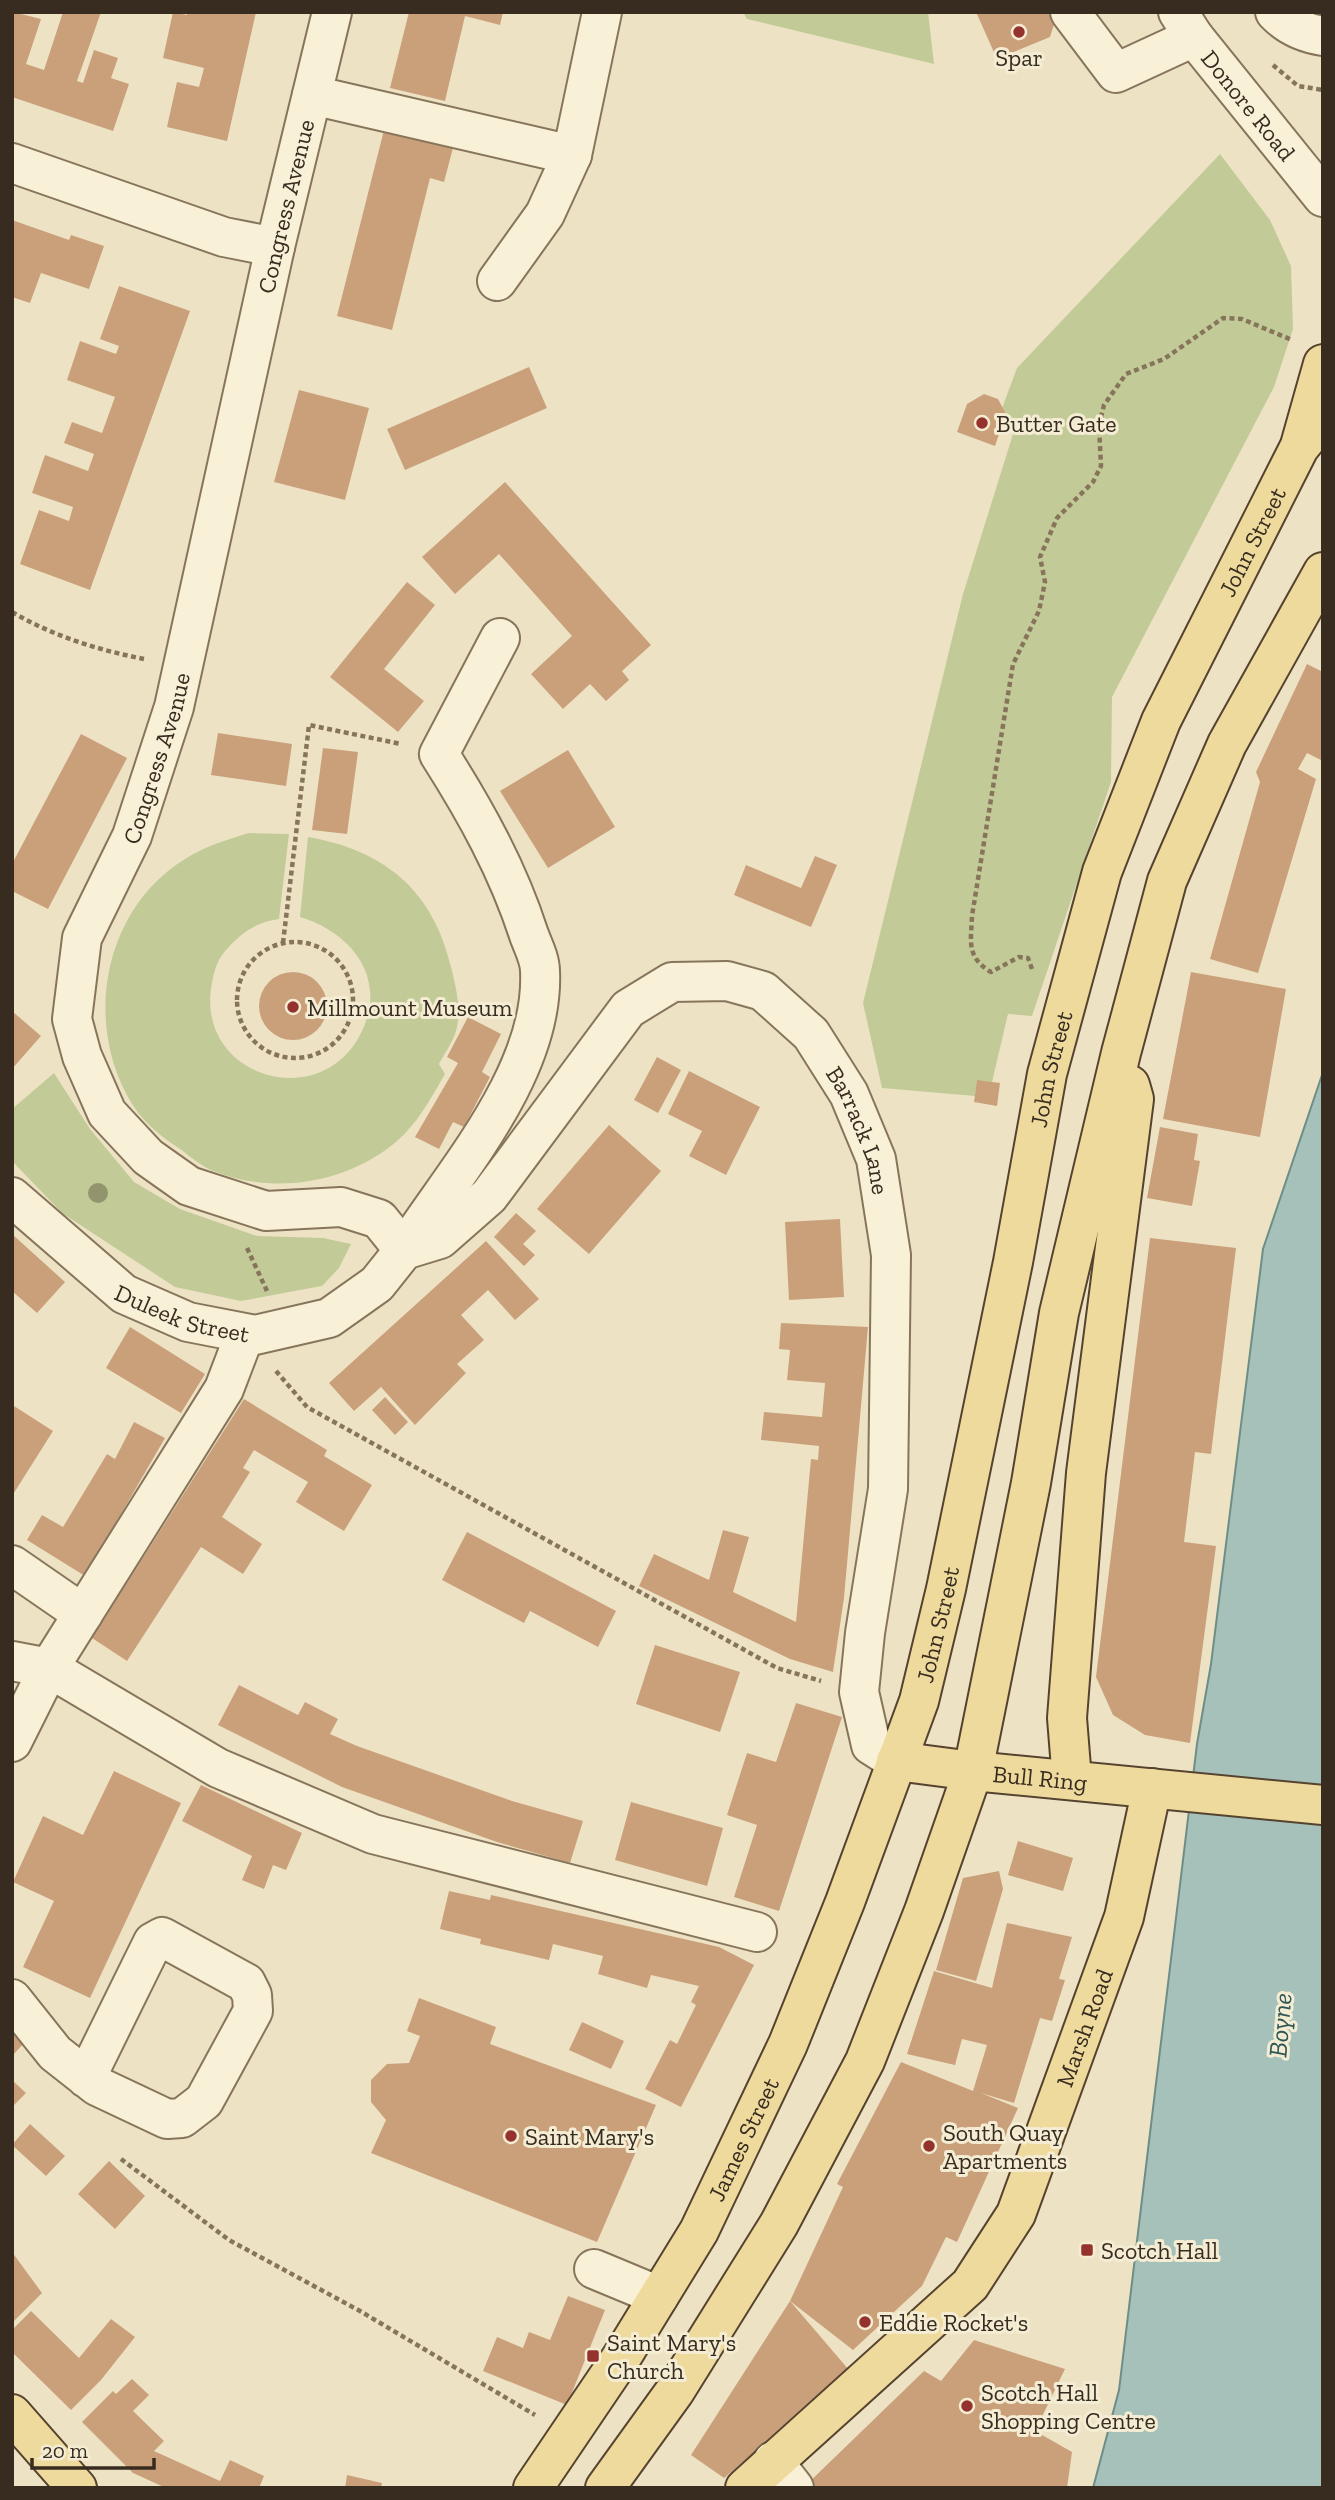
<svg xmlns="http://www.w3.org/2000/svg" width="1335" height="2500" font-family="'Zilla Slab',serif">
<style>
.green{fill:#c2cb98}
.water{fill:#a6c0ba;stroke:#6d8e87;stroke-width:2}
.building{fill:#caa07b}
.lines{fill:none;stroke-linecap:round;stroke-linejoin:round}
.minor-casing{stroke:#87755b;stroke-width:42}
.major-casing{stroke:#55432f;stroke-width:42}
.path{stroke:#87755b;stroke-width:4.5;stroke-dasharray:5 3.5;stroke-linecap:butt}
.minor{stroke:#f8f0d7;stroke-width:38}
.major{stroke:#efda9d;stroke-width:38}
.tree{fill:#91946d}
.poi-dot{fill:#94322d;stroke:#f4edd4;stroke-width:2.5}
.labels{text-anchor:middle;dominant-baseline:central;stroke-width:6;stroke-linejoin:round;paint-order:stroke}
.poi-label{font-size:24px;fill:#372c1f;stroke:#f4edd4;text-anchor:start}
.street-label{font-size:24px;fill:#372c1f;stroke:#f4edd4}
.water-label{font-size:26px;font-style:italic;fill:#2e5756;stroke:#f4edd4}
</style>
<rect width="100%" height="100%" fill="#ede3c4"/>
<path class="green" d="M743 12H928L934 64 747 19Z
M1220 154 1270 220 1291 266 1293 329 1274 387 1112 697 1111 782 1032 1016 1008 1014 992 1082 977 1081 975 1096 882 1088 863 1003 963 594 1013 434 998 419 1017 368Z
M249 833 289 834 279 919C256 922 241 933 226 950 216 961 213 975 211 989 199 1077 319 1113 360 1035 389 980 353 933 300 917L308 837C384 850 433 890 451 967 456 987 462 1011 456 1031 453 1042 444 1054 439 1064L445 1074C430 1100 415 1128 391 1146 342 1184 273 1194 216 1172 203 1168 191 1157 180 1149 162 1137 146 1125 134 1107 82 1027 102 910 185 859 205 846 226 840 249 833Z
M54 1073 90 1129 134 1182 180 1209 257 1236 323 1238 351 1244 339 1268 322 1286 241 1301 175 1287 62 1213 12 1161V1109Z"/>
<path class="water" d="M1323 1072V2488H1093L1119 2390 1197 1744 1211 1664 1263 1249Z"/>
<path class="building" d="M13 12 41 19 26 64 44 70 63 12H101L77 81 83 83 94 50 118 58 111 78 129 84 113 131 12 97Z
M173 12 187 15V12H256L227 141 167 127 177 82 199 87 204 68 163 58Z
M409 12H503L500 25 465 16 445 101 390 88Z
M976 12H1056L1057 15 1050 37 997 59Z
M385 126 454 144 444 182 430 178 392 330 337 316Z
M12 220 69 240 71 235 104 246 89 289 41 273 30 303 12 297Z
M119 286 190 311 90 590 20 564 39 510 69 521 73 507 32 493 45 455 88 471 94 454 64 443 72 422 102 433 115 397 67 380 80 341 116 354 119 346 100 339Z
M529 367 547 408 405 470 387 429Z
M299 390 369 408 345 500 274 482Z
M984 394 998 399 1006 414 995 446 957 432 967 404Z
M505 482 651 645 622 671 629 680 606 701 590 684 563 709 531 674 572 636 499 554 455 594 422 557Z
M407 582 435 605 384 669 424 701 398 732 330 677Z
M1307 664 1323 672V761L1307 753 1298 769 1316 779 1258 973 1210 959 1260 782 1256 772Z
M218 733 292 744 286 786 211 775Z
M81 734 127 758 48 909 12 891V864Z
M323 748 358 752 347 834 312 830Z
M568 750 615 827 548 868 500 791Z
M815 856 837 865 811 927 734 895 746 865 801 888Z
M1191 972 1286 989 1260 1137 1163 1119Z
M259 1006a34 34 0 1 1 68 0a34 34 0 1 1-68 0Z
M12 1011 41 1036 12 1069Z
M468 1017 501 1034 482 1072 490 1077 464 1127 453 1122 439 1149 415 1137 458 1063 447 1057Z
M657 1057 681 1070 658 1113 634 1100Z
M689 1071 760 1107 726 1175 689 1156 702 1131 668 1114Z
M977 1080 1000 1083 997 1106 974 1102Z
M609 1125 661 1171 589 1254 537 1209Z
M1160 1127 1198 1134 1194 1160 1200 1161 1192 1206 1147 1198Z
M516 1213 536 1231 523 1244 535 1255 524 1266 494 1237Z
M840 1219 844 1297 789 1300 785 1222Z
M12 1234 65 1282 37 1313 12 1291Z
M1150 1238 1236 1248 1211 1454 1195 1452 1184 1542 1216 1546 1190 1743 1145 1735 1113 1715 1096 1677Z
M486 1241 539 1299 515 1320 488 1290 461 1315 484 1340 457 1364 466 1373 415 1425 381 1387 354 1411 329 1383Z
M781 1323 868 1327 844 1598 833 1672 790 1659 639 1586 654 1554 709 1580 723 1530 749 1537 733 1592 796 1622 811 1459 818 1460 819 1446 761 1440 764 1412 822 1417 825 1383 787 1380 790 1350 779 1349Z
M130 1327 205 1374 181 1413 106 1368Z
M385 1397 408 1422 395 1435 372 1410Z
M244 1399 327 1450 324 1456 372 1485 344 1531 296 1502 308 1482 254 1450 243 1468 250 1472 222 1517 262 1544 243 1574 201 1547 127 1661 92 1638Z
M14 1406 53 1431 12 1496V1409Z
M134 1422 165 1438 85 1576 27 1540 42 1515 63 1527 107 1454 115 1459Z
M467 1532 616 1611 598 1647 530 1611 524 1623 442 1580Z
M655 1645 740 1672 720 1732 636 1704Z
M239 1685 298 1715 305 1702 338 1719 330 1734 357 1746 512 1801 583 1821 570 1863 497 1842 342 1787 218 1725Z
M796 1703 842 1717 779 1911 734 1897 757 1825 727 1815 747 1753 776 1762Z
M114 1771 181 1803 90 1998 23 1967 54 1901 13 1882 43 1816 83 1835Z
M201 1785 302 1833 286 1870 273 1865 264 1889 242 1880 252 1856 182 1821Z
M631 1802 723 1828 707 1886 615 1860Z
M1018 1841 1073 1858 1063 1891 1008 1875Z
M999 1871 1003 1889 976 1981 936 1970 963 1878Z
M449 1891 490 1900 491 1895 719 1947 754 1965 681 2107 645 2089 670 2040 677 2044 696 2005 691 2002 699 1986 651 1975 647 1988 598 1974 603 1956 553 1944 549 1960 480 1944 481 1939 440 1929Z
M1007 1923 1072 1937 1059 1979 1065 1980 1052 2021 1040 2018 1014 2103 981 2093 1018 2108 957 2242 946 2237 922 2286 853 2350 790 2301 843 2187 837 2184 901 2062 973 2091 987 2045 962 2039 955 2065 907 2054 934 1971 992 1988Z
M419 1998 496 2027 490 2044 656 2105 597 2242 371 2153 386 2120 371 2102V2080L387 2064 409 2063 420 2036 407 2031Z
M582 2022 624 2041 611 2069 569 2050Z
M12 2028 26 2041 12 2056Z
M12 2080 26 2093 12 2107Z
M30 2124 65 2156 46 2176 12 2145Z
M109 2161 145 2196 115 2229 78 2194Z
M12 2252 42 2293 12 2323Z
M568 2296 605 2310 567 2405 483 2371 497 2337 523 2348 529 2332 550 2340Z
M790 2301 849 2370 724 2478 691 2455Z
M31 2311 79 2358 111 2319 135 2337 101 2380 71 2410 12 2352V2330Z
M974 2340 1065 2369 1035 2431 1072 2452 1067 2488H803L924 2371 941 2381Z
M132 2379 149 2395 133 2411 164 2441 154 2451 220 2481 230 2460 264 2476 259 2488H166L133 2473 82 2422 113 2391 116 2394Z
M347 2475 382 2483 381 2488H345Z"/>
<g class="lines">
<g class="minor-casing">
<g id="minor">
<path d="M1070 12 1116 73 1194 37"/>
<path id="s1" d="M1178 12 1194 37 1323 197"/>
<path d="M1275 12C1288 26 1304 33 1323 36"/>
<path d="M312 95 572 155"/>
<path d="M12 163 224 237 275 247"/>
<path d="M497 281 545 214 572 155 602 12"/>
<path id="s2" d="M12 1197 124 1294 188 1322 255 1335 329 1318 377 1284 404 1250 379 1219 341 1207 266 1211 189 1186 148 1157 107 1113 82 1056 72 1019 82 938 132 836 174 707 275 247 332 12"/>
<path id="s3" d="M404 1250 440 1239 489 1196 628 1009 672 982 727 981 763 991 811 1034 849 1094 876 1159 891 1255 888 1489 865 1633 859 1692 871 1745 896 1761"/>
<path d="M404 1250C456 1170 545 1071 540 971 540 959 533 946 529 935 508 870 476 812 439 754L500 638"/>
<path d="M12 1565 83 1614"/>
<path d="M12 1661 49 1668 218 1768 373 1834 757 1932"/>
<path d="M12 1742 49 1668 224 1389 245 1334"/>
<path d="M12 1999 55 2053 97 2086 167 2119 182 2118 204 2101 253 2011 252 1995 246 1983 162 1937 153 1942 86 2078"/>
<path d="M594 2269 659 2296"/>
<path d="M773 2461 794 2488"/>
</g>
</g>
<g class="major-casing">
<g id="major">
<path d="M1301 442 1323 364"/>
<path id="s4" d="M896 1761 973 1771 1323 1805"/>
<path d="M1072 1780 1067 1718 1086 1473 1134 1099 1130 1085"/>
<path d="M12 2414 77 2488"/>
<path id="s5" d="M533 2488 621 2358 699 2231 788 2044 845 1902 919 1701 946 1589 1013 1262 1047 1074 1102 872 1161 721 1299 448 1323 418"/>
<path d="M605 2488 675 2391 779 2224 865 2061 924 1911 973 1771 1031 1483 1059 1313 1121 1053 1167 881 1227 744 1323 572"/>
<path id="s6" d="M745 2488 970 2285 1016 2214 1124 1917 1152 1788"/>
</g>
</g>
<path class="path" d="M1273 65 1298 86 1323 90
M12 612C53 636 98 650 144 659
M237 1000a58 58 0 1 1 116 0a58 58 0 1 1-116 0Z
M283 943 309 725 401 744
M1032 969 1028 958 1019 957 991 972C966 957 971 942 972 916L1013 664 1039 611 1045 582 1040 557 1057 518 1093 482 1101 466 1099 425 1104 405 1126 374 1164 359 1223 318 1242 319 1292 340
M247 1248 267 1291
M276 1371 307 1407 777 1668 821 1681
M121 2159 229 2240 360 2311 535 2415"/>
<use href="#minor" class="minor"/>
<use href="#major" class="major"/>
</g>
<circle class="tree" cx="98" cy="1193" r="10"/>
<g class="poi-dot">
<circle cx="1019" cy="32" r="7"/>
<circle cx="982" cy="423" r="7"/>
<circle cx="293" cy="1007" r="7"/>
<circle cx="511" cy="2136" r="7"/>
<circle cx="929" cy="2146" r="7"/>
<rect x="1080" y="2243" width="14" height="14" rx="3.5"/>
<circle cx="865" cy="2322" r="7"/>
<rect x="586" y="2349" width="14" height="14" rx="3.5"/>
<circle cx="967" cy="2406" r="7"/>
</g>
<g class="labels">
<g class="poi-label">
<text x="1019" y="57" text-anchor="middle">Spar</text>
<text x="996" y="423">Butter Gate</text>
<text x="307" y="1007">Millmount Museum</text>
<text x="943" y="2132">South Quay<tspan x="943" dy="28">Apartments</tspan></text>
<text x="525" y="2136">Saint Mary's</text>
<text x="1101" y="2250">Scotch Hall</text>
<text x="879" y="2322">Eddie Rocket's</text>
<text x="607" y="2342">Saint Mary's<tspan x="607" dy="28">Church</tspan></text>
<text x="981" y="2392">Scotch Hall<tspan x="981" dy="28">Shopping Centre</tspan></text>
</g>
<g class="street-label">
<text stroke="none"><textPath href="#s1" startOffset="117">Donore Road</textPath></text>
<text stroke="none"><textPath href="#s2" startOffset="1755">Congress Avenue</textPath></text>
<text stroke="none"><textPath href="#s5" startOffset="2093">John Street</textPath></text>
<text stroke="none"><textPath href="#s2" startOffset="1188">Congress Avenue</textPath></text>
<text stroke="none"><textPath href="#s5" startOffset="1526">John Street</textPath></text>
<text stroke="none"><textPath href="#s3" startOffset="653">Barrack Lane</textPath></text>
<text stroke="none"><textPath href="#s2" startOffset="210">Duleek Street</textPath></text>
<text stroke="none"><textPath href="#s5" startOffset="959">John Street</textPath></text>
<text stroke="none"><textPath href="#s4" startOffset="145">Bull Ring</textPath></text>
<text stroke="none"><textPath href="#s6" startOffset="586">Marsh Road</textPath></text>
<text stroke="none"><textPath href="#s5" startOffset="408">James Street</textPath></text>
</g>
<g class="water-label">
<text transform="translate(1280 2025) rotate(-85)">Boyne</text>
</g>
</g>
<rect width="1335" height="2500" fill="none" stroke="#372c1f" stroke-width="28"/>
<path d="M32 2458v10h122v-10" fill="none" stroke="#372c1f" stroke-width="3.5"/>
<text x="42" y="2458" font-size="21" fill="#372c1f" stroke="#f4edd4" stroke-width="5" paint-order="stroke">20 m</text>
</svg>
